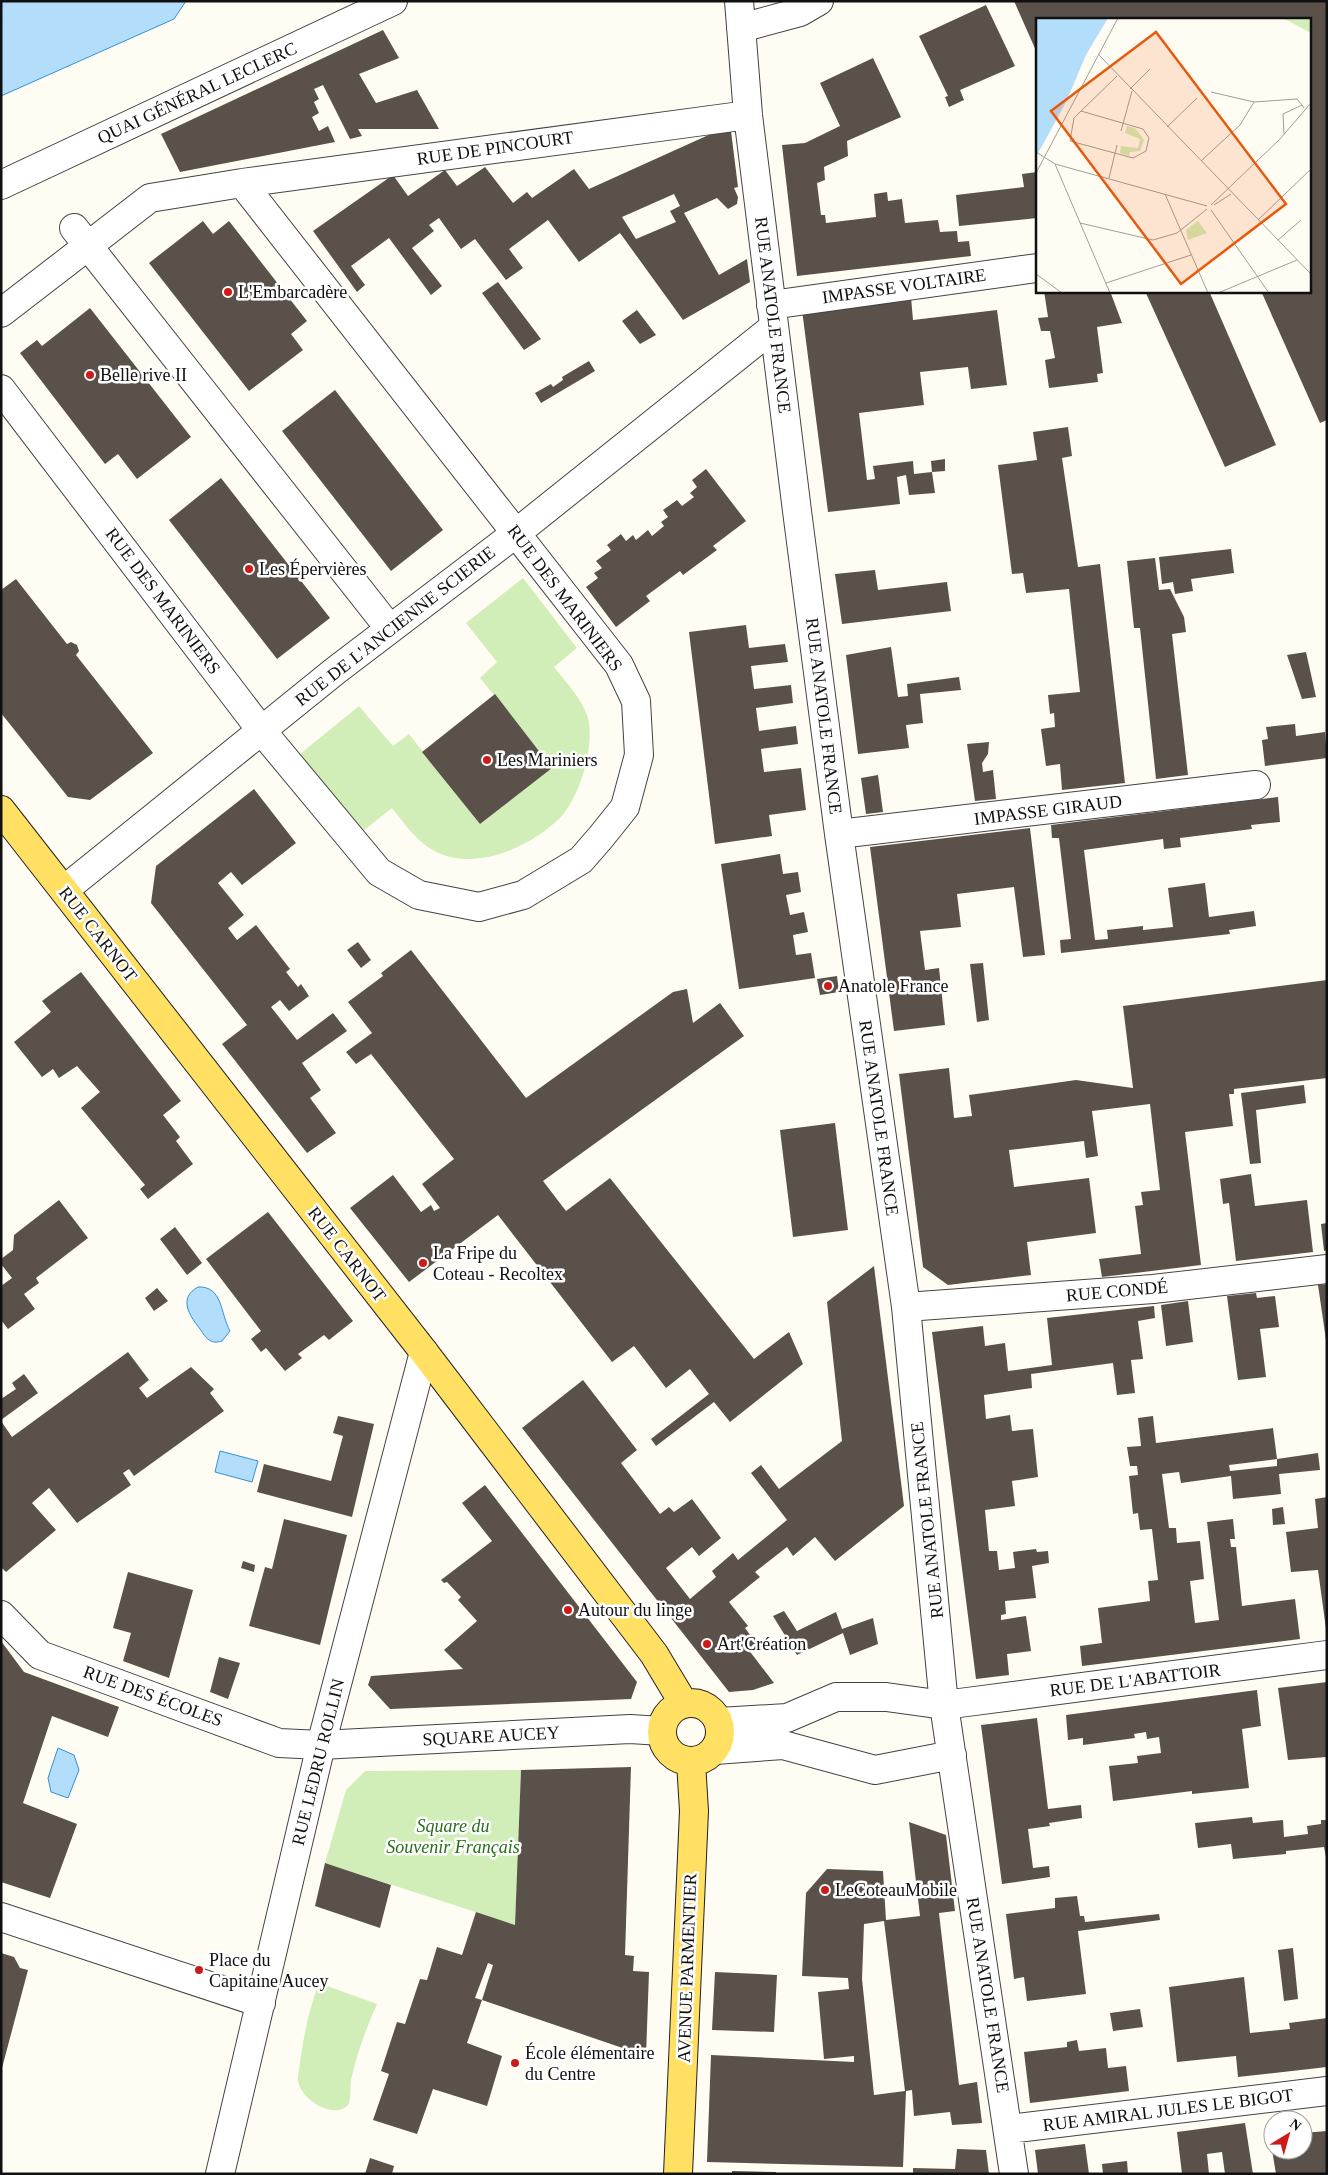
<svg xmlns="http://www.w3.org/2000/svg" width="1328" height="2175" font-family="'Times New Roman',serif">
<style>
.green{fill:#d2eeb8}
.water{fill:#b2ddfb;stroke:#3290d9}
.building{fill:#5a514b;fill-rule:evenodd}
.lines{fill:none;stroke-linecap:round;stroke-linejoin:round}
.minor-casing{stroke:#434343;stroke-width:30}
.major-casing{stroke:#212121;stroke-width:30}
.minor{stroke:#fff;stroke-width:28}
.major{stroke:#ffe063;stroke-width:28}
.poi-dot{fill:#cd1a1b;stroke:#fff;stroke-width:2}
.labels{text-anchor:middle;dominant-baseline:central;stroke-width:5;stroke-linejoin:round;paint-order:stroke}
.street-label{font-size:18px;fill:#101010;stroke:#fff}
.poi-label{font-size:18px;fill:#101010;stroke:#fff;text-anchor:start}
.park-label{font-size:18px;font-style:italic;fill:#276f19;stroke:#fff}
.inset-road{fill:none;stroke:#9f9e98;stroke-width:1}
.view{fill:#e8590c;fill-opacity:0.15;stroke:#e8590c;stroke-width:2.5}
.inset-edge{fill:none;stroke:#101010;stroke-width:2.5}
</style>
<rect width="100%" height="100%" fill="#fffdf3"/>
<path class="green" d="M523 578 577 648 554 667C565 681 583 700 588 718 595 746 580 797 560 818 529 848 472 874 431 849 415 839 404 823 392 808L363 831 300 754 359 706 393 746 409 734 480 824 552 767 480 678 497 662 466 623Z
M521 1770 515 1925 325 1863 346 1790 365 1771Z
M319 1983 377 2004C366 2029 357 2053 351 2080 350 2088 351 2096 349 2104 343 2111 333 2112 324 2108 314 2105 300 2093 298 2081 297 2076 300 2068 300 2062 304 2034 309 2009 319 1983Z"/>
<path class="water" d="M1 1H186L174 19 1 96Z
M198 1287C223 1286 220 1313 230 1331L222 1341C218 1342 215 1343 211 1341 206 1339 203 1333 200 1329 189 1315 178 1298 198 1287Z
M220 1451 258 1461 252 1482 215 1472Z
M58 1748 74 1755 79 1770 68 1798 51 1792 48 1778Z"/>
<path class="building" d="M1014 1H1327V420L1320 423 1261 291H1309V19H1037V53Z
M986 5 1015 66 960 90 964 100 949 107 945 97 948 96 919 36Z
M383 30 399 58 359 74 376 103 417 90 439 129H358L362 136 350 139 323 85 314 89 319 99 314 102 319 113 312 117 319 131 328 126 335 142 180 172 161 134Z
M873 58 901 117 847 141 848 156 824 167 825 180 817 183 821 215H825L826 223 876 217 874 194 887 192 888 201 902 199 905 223 938 220 940 232 957 231 958 242 969 241 971 256 797 276 782 145 805 143 840 126 820 83Z
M724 128 731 131 738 187 734 188 738 197 737 204 728 209 717 198 684 213 719 275 747 259 750 282 683 320 620 233 579 262 548 220 509 249 523 268 506 280 475 239 461 249 439 218 429 225 434 231 412 248 442 286 431 295 389 238 351 266 365 285 357 292 313 231 393 175 408 196 445 170 457 186 485 167 513 203 527 192 532 198 574 169 589 189ZM674 194 680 206 670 211 676 222 636 239 622 217Z
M1037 172V218L959 226 956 195 1024 187 1022 174Z
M203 221 213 234 229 221 307 321 291 334 303 350 249 391 149 263Z
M498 282 541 339 524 350 482 293Z
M1044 291H1110L1122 323 1097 327 1103 373 1097 374 1098 382 1049 388 1045 360 1055 358 1050 331H1041L1038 318 1048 317Z
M1145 291H1209L1276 445 1225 467Z
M911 297 913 320 997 310 1007 385 971 389 968 367 920 372 924 405 859 413 867 480 875 479 873 466 913 461 914 474 932 472 935 493 909 495 906 475 897 477 900 504 828 512 802 310Z
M90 308 191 437 137 479 118 454 105 464 20 353 37 340 42 346Z
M637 310 656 335 640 344 622 321Z
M589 361 595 371 541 403 535 393 551 384 553 387 563 380 562 377Z
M335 390 443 530 391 571 282 431Z
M1068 427 1072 456 1062 458 1078 567 1100 564 1125 783 1062 790 1060 764 1046 766 1041 729 1055 727 1054 713 1050 714 1048 695 1080 692 1069 589 1026 593 1023 573 1012 574 998 465 1037 460 1033 432Z
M945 459V471L932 472 931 461Z
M706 469 746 521 713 546 717 550 683 575 680 571 646 596 650 601 616 627 586 587 598 578 594 573 602 568 596 561 611 550 607 545 621 534 626 541 633 535 636 540 648 530 652 536 664 526 661 522 668 517 663 510 677 500 682 506 694 497 690 493 697 487 692 480Z
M221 478 330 618 277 659 169 520Z
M1231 549 1234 573 1191 579 1193 591 1175 594 1173 582 1162 584 1159 557Z
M1155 558 1159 590 1170 589 1184 617 1186 632 1172 634 1188 775 1156 779 1140 628H1134L1127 561Z
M875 570 878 590 947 582 951 611 842 624 835 574Z
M16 579 67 644 71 642 77 645 79 651 76 655 153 753 90 800 68 797 1 713V590Z
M746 625 749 648 785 644 788 662 751 666 754 689 791 685 793 703 756 708 759 731 796 726 798 744 761 749 764 772 801 768 806 810 769 815 772 836 715 844 689 632Z
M891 647 898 697 908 696 907 684 959 677 961 690 920 694 923 723 906 725 909 748 858 754 846 655Z
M1306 652 1316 697 1302 699 1287 655Z
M495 694 552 768 480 824 422 752Z
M1295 724 1296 736 1325 732 1327 758 1265 766 1262 740 1268 739 1266 727Z
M989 742 988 754 982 763 983 772 993 770 996 799 975 801 967 744Z
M878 775 883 812 866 814 861 778Z
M254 789 296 843 242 885 231 872 218 883 244 915 228 928 237 940 256 925 290 969 286 972 298 987 301 984 309 996 289 1011 280 1000 271 1007 297 1040 333 1013 347 1031 302 1063 321 1090 310 1098 336 1133 307 1153 222 1044 247 1025 151 903 156 866Z
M1278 797 1280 822 1251 825 1252 829 1180 838 1181 847 1164 849 1163 839 1084 850 1095 940 1108 939 1107 930 1143 926V930L1173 927 1168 888 1205 883 1209 917 1254 911 1256 926 1229 930 1230 934 1061 953 1060 940 1071 939 1059 838H1052L1051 825Z
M1030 828 1045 955 1023 957 1014 887 957 894 961 927 920 931 925 970 939 968 945 1025 894 1031 870 847Z
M780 854 783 874 798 872 801 892 786 895 790 915 804 912 808 932 793 935 796 955 811 953 815 978 739 989 721 864Z
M358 942 371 960 361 968 347 950Z
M411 950 526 1098 673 992 687 989 693 1023 720 1003 744 1036 543 1181 566 1211 610 1178 754 1359 789 1332 803 1364 730 1422 714 1402 656 1446 651 1439 709 1394 690 1369 666 1388 634 1346 612 1362 498 1215 409 1282 350 1208 393 1175 421 1212 431 1205 434 1211 440 1208 422 1184 454 1159 371 1054 356 1064 346 1052 372 1033 348 1002 383 976 381 973Z
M983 963 989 1020 977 1022 970 964Z
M81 972 181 1101 163 1115 180 1137 176 1141 193 1164 148 1199 140 1189 145 1185 81 1108 100 1092 77 1066 59 1078 53 1069 42 1077 14 1042 51 1012 42 1001Z
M837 976 839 992 820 995 817 979Z
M1327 980V1078L1234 1089V1094H1229L1233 1126 1185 1132 1201 1265 1102 1277 1099 1259 1141 1254 1135 1206 1143 1205 1141 1192 1160 1190 1150 1104 1092 1111 1098 1156 1086 1158 1084 1141 1009 1150 1014 1187 1089 1178 1096 1233 1027 1242 1031 1275 948 1285 923 1267 899 1074 949 1068 954 1118 972 1116 969 1095 1076 1080 1133 1088 1123 1006Z
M1304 1085 1306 1103 1256 1110 1261 1163 1250 1164 1241 1093Z
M835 1123 848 1230 793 1237 780 1130Z
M1251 1174 1255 1206 1307 1200 1313 1252 1236 1261 1229 1203 1223 1204 1220 1179Z
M59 1200 88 1238 36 1278 39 1283 24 1294 35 1309 8 1329 1 1320V1286L12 1278 1 1264V1259L13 1250 14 1235Z
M268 1212 353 1321 329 1340 324 1335 298 1354 302 1358 285 1371 266 1348 261 1352 251 1339 261 1331 206 1259Z
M1327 1223V1250L1324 1251 1321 1224Z
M175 1227 202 1263 187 1275 160 1239Z
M874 1266 904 1506 835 1561 815 1537 793 1556 787 1547 755 1572 760 1577 729 1602 748 1626 745 1628 756 1643 748 1649 774 1683 753 1690 729 1692 522 1428 583 1380 637 1450 621 1463 660 1514 669 1507 674 1512 692 1499 721 1538 699 1556 692 1547 666 1568 690 1599 716 1577 712 1571 733 1553 738 1560 787 1520 751 1473 761 1465 779 1489 842 1441 827 1302Z
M1327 1284V1340H1326L1318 1285Z
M157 1288 168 1301 154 1311 145 1298Z
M1256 1293 1257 1298 1275 1296 1279 1327 1260 1329 1266 1377 1238 1380 1227 1296Z
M1188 1301 1193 1342 1166 1346 1161 1305Z
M1154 1306 1155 1318 1138 1321 1143 1359 1131 1360 1135 1393 1117 1395 1113 1363 1031 1374 1032 1388 984 1395 986 1419 1010 1415 1012 1431 1033 1429 1038 1477 1012 1481 1015 1506 985 1510 989 1551H997L999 1570 1015 1568 1013 1552 1036 1549 1037 1552 1048 1551 1049 1563 1032 1566 1036 1598 1005 1601 1006 1614 1001 1615V1620L1026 1616 1031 1651 1007 1654 1009 1675 976 1679 932 1332 983 1326 985 1346 1005 1343 1008 1371 1052 1365 1047 1318Z
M128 1352 149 1380 139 1388 147 1398 191 1367 214 1389 210 1393 224 1411 134 1476 129 1469 123 1473 131 1485 77 1523 49 1488 32 1503 56 1530 6 1572 1 1567V1421L12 1437Z
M24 1374 38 1393 1 1420V1399L16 1389 12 1383Z
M338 1416 374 1424 352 1517 257 1492 264 1464 331 1481 343 1436 333 1433Z
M1153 1416 1156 1443 1273 1428 1277 1459 1229 1465 1230 1471 1277 1466V1459L1318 1453 1320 1470 1279 1474 1281 1494 1233 1499 1231 1476 1181 1483 1179 1472 1162 1474 1169 1528H1176L1177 1543 1200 1541 1204 1579 1190 1581 1195 1623 1219 1620 1207 1522 1233 1519 1235 1539H1230L1231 1547H1236L1242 1606 1295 1599 1300 1639 1082 1666 1080 1646 1102 1643 1098 1608 1150 1601 1148 1581 1158 1580 1152 1529 1140 1530 1138 1513 1133 1514 1129 1476 1138 1475 1137 1466H1130L1127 1447 1141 1446 1138 1418Z
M485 1485 637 1682 631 1699 390 1709 368 1685 371 1676 463 1669 444 1650 477 1621 458 1600 461 1597 447 1582 444 1583 441 1580 492 1541 462 1503Z
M1327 1497V1629H1326L1318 1570 1291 1572 1286 1532 1318 1528 1315 1499Z
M1283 1507 1285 1524 1273 1525 1272 1509Z
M284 1519 347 1535 320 1645 249 1626 265 1567 272 1569Z
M243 1561 255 1565 254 1572 241 1568Z
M128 1572 193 1590 169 1678 123 1661 131 1633 113 1628Z
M784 1611 797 1631 836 1612 842 1629 873 1618 878 1644 850 1655 843 1633 797 1655 773 1616Z
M1 1641 24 1672 119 1707 108 1737 52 1716 23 1803 77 1824 50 1898 1 1882Z
M219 1657 240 1663 228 1699 210 1692Z
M1327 1682V1757L1288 1760 1278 1688Z
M1257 1690 1261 1726 1242 1729 1249 1788 1192 1794V1791L1113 1801 1109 1766 1138 1763 1137 1756 1161 1753 1159 1737 1147 1739 1146 1732 1134 1734 1135 1738 1083 1745V1738L1068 1740 1066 1715Z
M1037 1718 1048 1809 1081 1805 1082 1818 1049 1823 1050 1826 1028 1829 1033 1868 1049 1866 1050 1877 1002 1884 981 1725Z
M631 1767 625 1955 634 1956 633 1971 649 1972 646 2056 482 2000 493 1965 488 1963 475 1998 482 2000 467 2043 502 2056 487 2106 433 2089 417 2134 373 2120 389 2074 381 2071 397 2022 405 2024 420 1979 427 1980 437 1947 462 1955 476 1912 515 1925 521 1770Z
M1252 1817 1253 1823 1283 1820 1284 1837 1308 1834 1307 1826 1321 1824V1820H1327V1862L1324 1847 1286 1851V1854L1233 1859 1231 1844 1198 1848 1195 1823Z
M909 1822 946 1835 955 1911 939 1913 959 2085 977 2082 982 2123 952 2125 950 2112 914 2116 912 2090 906 2091 903 2167 707 2162 711 2055 854 2062V2056L824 2059 818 1992 849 1989 848 1978 802 1976 806 1893 827 1869 883 1871 886 1920 920 1916ZM884 1921 905 2091 874 2095 862 1979 864 1924Z
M325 1863 391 1885 380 1928 315 1906Z
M1077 1896 1080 1916H1084L1085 1922 1159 1914 1160 1920 1078 1931 1086 1994 1027 2001 1024 1977 1014 1979 1006 1914 1055 1908V1898Z
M1293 1948 1298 1999 1284 2001 1278 1950Z
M1 1953 14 1957 20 1968 28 1970 2 2068Z
M715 1972 777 1975 774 2032 712 2030Z
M1244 1977 1250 2033 1290 2029 1289 2023 1327 2018V2067L1238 2077 1236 2056 1177 2062 1169 1987Z
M1140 2009 1143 2027 1113 2031 1110 2013Z
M1077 2040 1079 2051 1106 2048 1108 2068 1126 2066 1129 2091 1030 2103 1024 2052 1067 2047V2042Z
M1273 2120V2147L1272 2148 1268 2121Z
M1245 2123 1253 2174H1225L1222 2152 1207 2154 1209 2174H1182L1177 2132Z
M1327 2131V2174H1276L1272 2150H1303V2133Z
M1085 2144 1089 2174H1038L1035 2150Z
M957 2149 986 2150 989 2174H913V2168L955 2169Z
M370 2158 394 2166 392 2174H365Z
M1127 2161 1128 2174H1103L1102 2164Z
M732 2171 776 2172V2174H732Z"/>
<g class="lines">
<g class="minor-casing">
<path id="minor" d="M739 1 748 115 797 511 839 834 906 1307 944 1705 1014 2174
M741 28 800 12 819 1
M242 183 748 115
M1 185 393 1
M74 228 390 629
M771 305 1037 268
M1 313 150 198 242 183 619 665 636 701 639 755 625 807 601 837 581 860 523 895 479 907 419 895 379 872 261 730 1 389
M839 834 1256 785
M64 890 335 671 515 534 774 327
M906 1307 1153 1289 1327 1269
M1 1615 40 1655 279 1743 321 1745 630 1729 662 1731
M719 1722 787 1718 836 1697H886L944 1705 1327 1655
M715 1750 783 1745 875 1770 952 1755
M1 1917 261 2003
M1008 2129 1327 2091
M220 2174 321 1745 424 1352"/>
</g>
<g class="major-casing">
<path id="major" d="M1 810 424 1352 654 1654 684 1704
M662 1732a29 29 0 1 1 58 0a29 29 0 1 1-58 0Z
M678 2174 694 1811 691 1762"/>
</g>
<use href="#minor" class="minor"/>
<use href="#major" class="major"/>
</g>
<g class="poi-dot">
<circle cx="228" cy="292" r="5"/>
<circle cx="90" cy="375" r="5"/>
<circle cx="249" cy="569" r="5"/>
<circle cx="487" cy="760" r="5"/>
<circle cx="828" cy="986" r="5"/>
<circle cx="423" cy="1263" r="5"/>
<circle cx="568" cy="1610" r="5"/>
<circle cx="707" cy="1644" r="5"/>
<circle cx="825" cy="1890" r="5"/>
<circle cx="199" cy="1970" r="5"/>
<circle cx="515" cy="2063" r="5"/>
</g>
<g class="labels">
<g class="street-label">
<text transform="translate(197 93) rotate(-25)">QUAI GÉNÉRAL LECLERC</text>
<text transform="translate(495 148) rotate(-8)">RUE DE PINCOURT</text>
<text transform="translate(904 286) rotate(-8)">IMPASSE VOLTAIRE</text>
<text transform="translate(773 315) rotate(83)">RUE ANATOLE FRANCE</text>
<text transform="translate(565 598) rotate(53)">RUE DES MARINIERS</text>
<text transform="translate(163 601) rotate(53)">RUE DES MARINIERS</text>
<text transform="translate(395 626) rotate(-38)">RUE DE L'ANCIENNE SCIERIE</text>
<text transform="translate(824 716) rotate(83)">RUE ANATOLE FRANCE</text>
<text transform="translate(1048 810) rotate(-7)">IMPASSE GIRAUD</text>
<text transform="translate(98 934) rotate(52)">RUE CARNOT</text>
<text transform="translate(879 1118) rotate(82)">RUE ANATOLE FRANCE</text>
<text transform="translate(347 1254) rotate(52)">RUE CARNOT</text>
<text transform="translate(1117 1291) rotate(-5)">RUE CONDÉ</text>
<text transform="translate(927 1520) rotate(-96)">RUE ANATOLE FRANCE</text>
<text transform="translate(1135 1680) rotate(-7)">RUE DE L'ABATTOIR</text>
<text transform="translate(153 1696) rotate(20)">RUE DES ÉCOLES</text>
<text transform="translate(491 1736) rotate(-3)">SQUARE AUCEY</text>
<text transform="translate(318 1762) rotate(-76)">RUE LEDRU ROLLIN</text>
<text transform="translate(687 1968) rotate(-88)">AVENUE PARMENTIER</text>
<text transform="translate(988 1995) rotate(81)">RUE ANATOLE FRANCE</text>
<text transform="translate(1168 2110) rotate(-7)">RUE AMIRAL JULES LE BIGOT</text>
</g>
<g class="poi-label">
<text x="238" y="292">L'Embarcadère</text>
<text x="100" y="375">Belle rive II</text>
<text x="259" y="569">Les Épervières</text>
<text x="497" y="760">Les Mariniers</text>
<text x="838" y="986">Anatole France</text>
<text x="433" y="1253">La Fripe du<tspan x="433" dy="21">Coteau - Recoltex</tspan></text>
<text x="578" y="1610">Autour du linge</text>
<text x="717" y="1644">Art'Création</text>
<text x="835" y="1890">LeCoteauMobile</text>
<text x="209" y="1960">Place du<tspan x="209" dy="21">Capitaine Aucey</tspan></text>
<text x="525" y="2053">École élémentaire<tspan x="525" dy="21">du Centre</tspan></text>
</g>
<g class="park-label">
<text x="453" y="1826">Square du<tspan x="453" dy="21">Souvenir Français</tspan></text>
</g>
</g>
<g transform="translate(1036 18)">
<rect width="275" height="275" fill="#fffdf3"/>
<path d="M247 0H275V15ZM91 108 99 110 108 122 104 133 94 134 93 138 84 135 85 128 102 130 104 121 89 115ZM162 203 171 215 152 222 150 212Z" fill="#d2eeb8"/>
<path d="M0 0H72L50 37 30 84 0 139Z" fill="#b2ddfb"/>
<path class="inset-road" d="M63 37 275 256M94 71 114 51M175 74 218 84 261 81 266 87M45 93 107 111 113 120 110 133 97 140 34 123 38 100ZM45 93 81 58M131 109 161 80M85 113 96 73M248 116 247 96 266 87 268 90M0 134 19 146 171 188M165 143 204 107 218 84M19 146 74 275M0 155 82 0M73 160 81 127M129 176 172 275M175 187 244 121 275 85M178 187 195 176M175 192 233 275M222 202 275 151M44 205 117 222 141 215 171 191M242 222 265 202M0 256 26 275M70 265 155 237M182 275 261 242"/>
<path class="view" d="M120 14 250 186 145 266 15 93Z"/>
<rect width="275" height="275" class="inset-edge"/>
</g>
<rect width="1328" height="2175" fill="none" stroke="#101010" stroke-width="5"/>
<g transform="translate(1288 2135) rotate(37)"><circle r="24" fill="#ffffff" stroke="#9f9f9f"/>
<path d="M0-4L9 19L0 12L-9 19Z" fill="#cd1a1b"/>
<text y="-8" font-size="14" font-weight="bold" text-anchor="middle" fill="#101010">N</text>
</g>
</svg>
